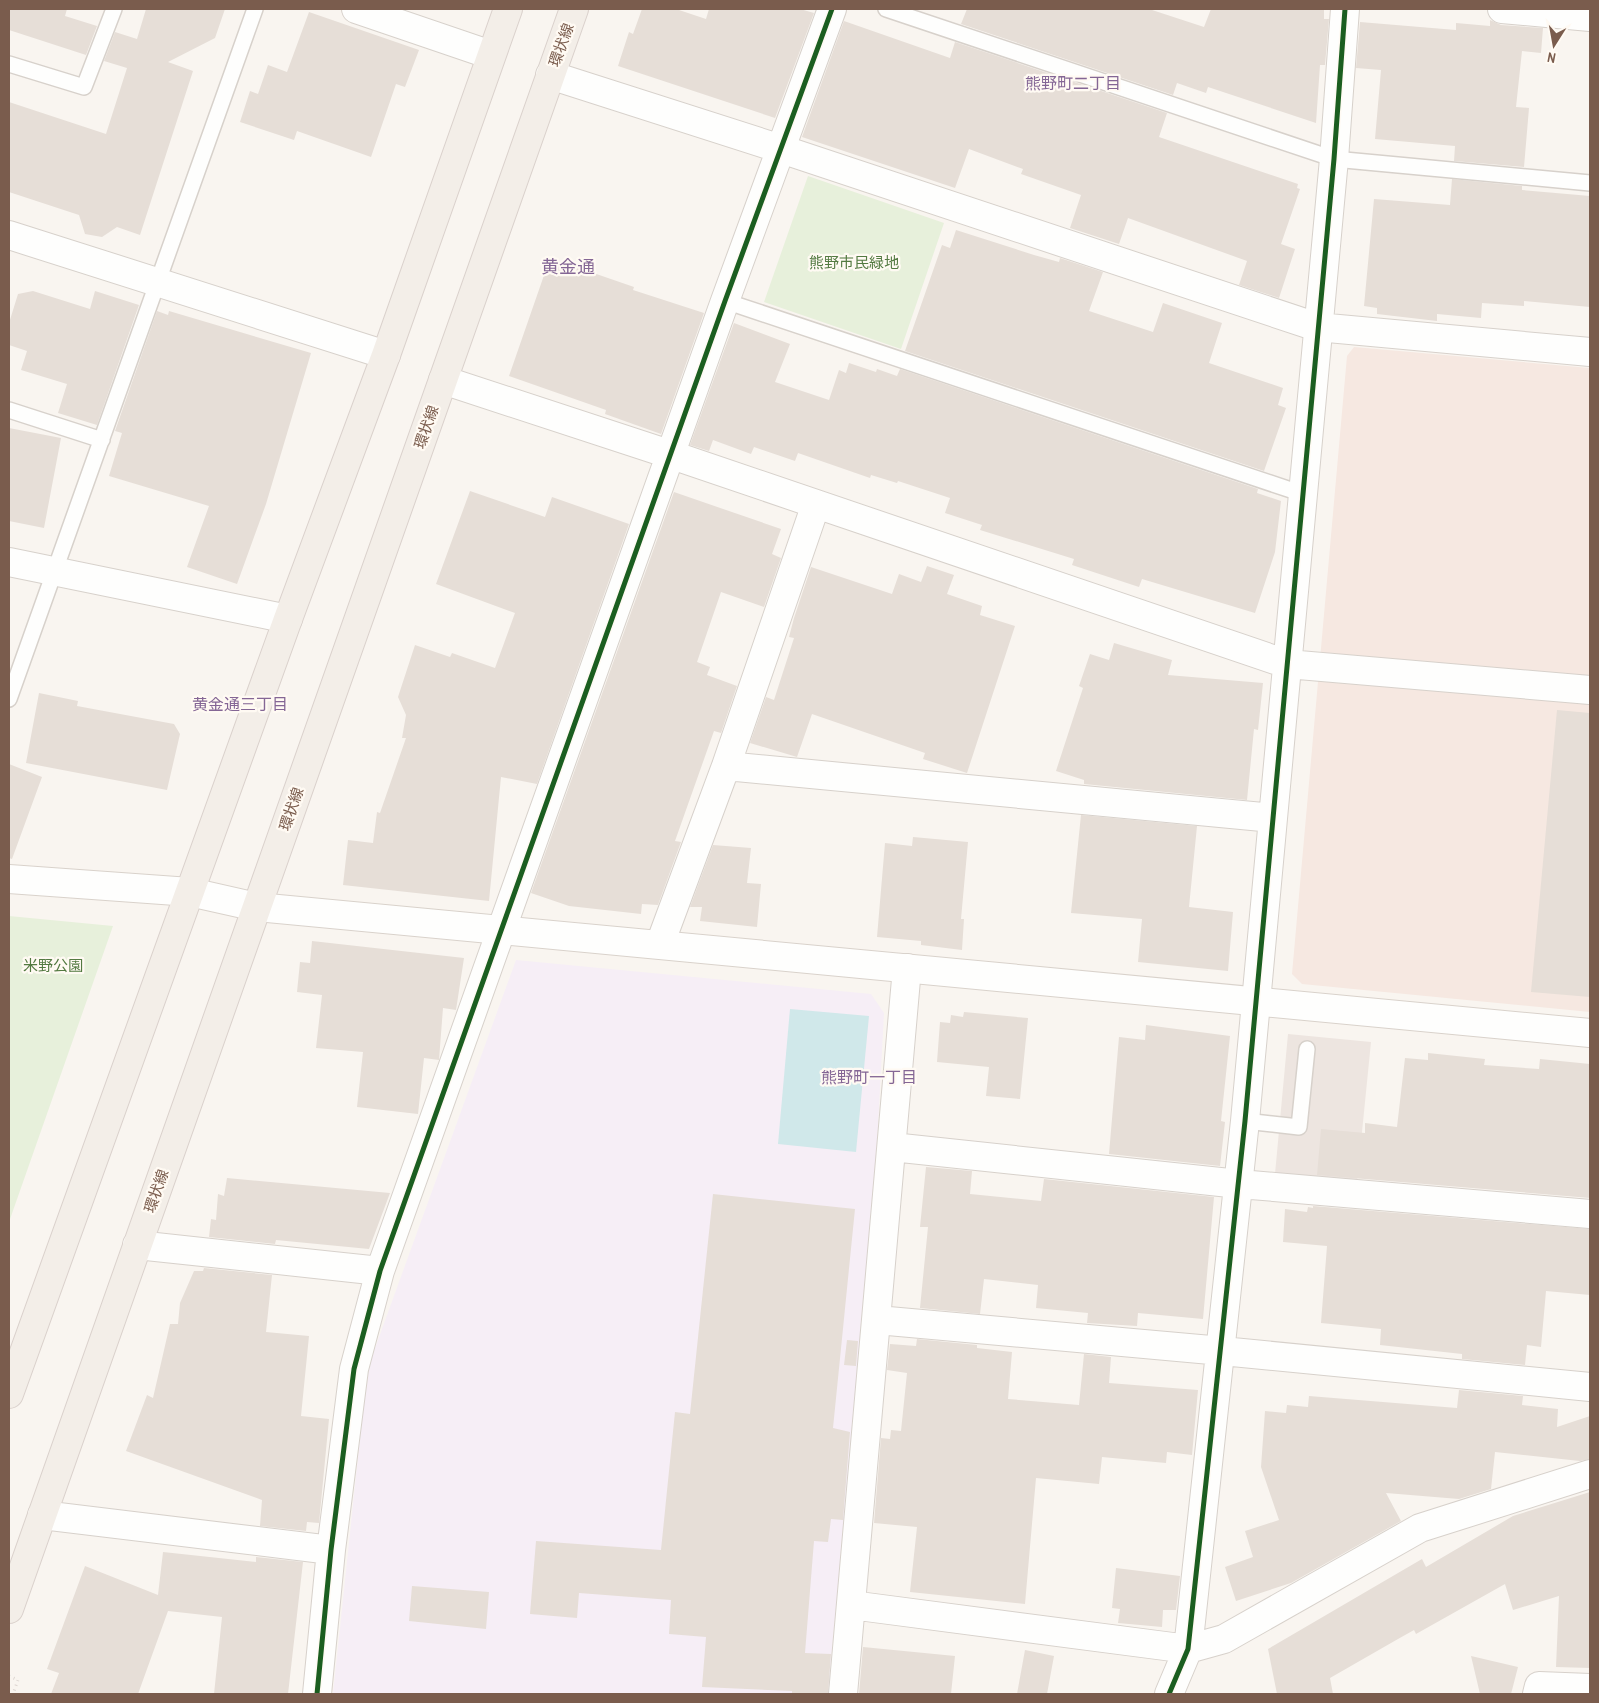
<svg xmlns="http://www.w3.org/2000/svg" width="1599" height="1703" font-family="'Archivo Narrow','Noto Sans JP',sans-serif">
<style>
.commercial{fill:#f6e8e1}
.industrial{fill:#ede5e0}
.education{fill:#f6eef6}
.green{fill:#e7f0db}
.water{fill:#d0e8ea}
.building{fill:#e6ded7}
.lines{fill:none;stroke-linecap:round;stroke-linejoin:round}
.lane-casing{stroke:#d7d1cb;stroke-width:18}
.street-casing{stroke:#d7d1cb;stroke-width:30}
.secondary-casing{stroke:#d9d2cb;stroke-width:30}
.primary-casing{stroke:#dad1cc;stroke-width:30}
.path{stroke:#dcd5d0;stroke-width:3;stroke-dasharray:1 4;stroke-linecap:butt}
.lane{stroke:#fefefd;stroke-width:15}
.street{stroke:#fefefd;stroke-width:28}
.secondary{stroke:#fefefd;stroke-width:28}
.primary{stroke:#f3eee8;stroke-width:28}
.cycleway-casing{stroke:#fffaf3;stroke-width:8}
.cycleway{stroke:#1b5e20;stroke-width:5}
.labels{text-anchor:middle;dominant-baseline:central;stroke-width:4.5;stroke-linejoin:round;paint-order:stroke}
.street-label{font-size:15px;fill:#7a5c4d;stroke:#fffaf3}
.park-label{font-size:15px;fill:#537a41;stroke:#fffaf3}
.neighbourhood-label{font-size:16px;fill:#846695;stroke:#fffaf3}
.quarter-label{font-size:18px;fill:#846695;stroke:#fffaf3}
</style>
<rect width="100%" height="100%" fill="#f9f5f0"/>
<path class="commercial" d="M1354 347 1590 368V1012L1302 984 1292 974 1347 356Z"/>
<path class="industrial" d="M1288 1034 1371 1042 1357 1182 1275 1174Z"/>
<path class="education" d="M516 960 871 994 884 1013 876 1163 828 1694H333L363 1410 370 1362Z"/>
<path class="green" d="M808 176 944 223 901 349 764 302Z
M9 916 113 926 9 1222Z"/>
<path class="water" d="M790 1009 869 1016 856 1152 778 1144Z"/>
<path class="building" d="M9 9H67L65 16 97 26 86 55 9 30Z
M146 9H225L215 38 168 62 193 71 140 235 117 227 102 237 85 234 79 215 9 192V102L106 134 127 68 104 61 115 32 137 39Z
M642 9H676L706 19 709 9H800L814 13 775 118 618 66 629 32 633 34Z
M967 9H1149L1204 27 1211 9H1324V19H1329L1325 65H1320L1316 123 1208 87 1206 93 1177 83 1173 95 961 24Z
M309 12 419 50 405 87 396 84 371 157 297 131 294 140 240 122 250 91 258 94 268 65 287 72Z
M1490 20 1501 25 1543 28 1541 53 1522 51 1516 107 1529 108 1524 167 1454 161 1455 146 1375 139 1381 70 1356 68 1360 22 1456 30V23L1490 26Z
M844 21 950 58 955 42 1167 113 1159 137 1298 184 1297 188 1300 189 1281 244 1295 249 1279 298 1239 285 1247 261 1128 218 1119 244 1070 228 1081 195 1021 174 1023 169 969 149 955 188 802 137Z
M1452 179 1522 186V190L1590 196V307L1524 301V306L1482 303 1481 318 1437 314V321L1377 314V308L1364 306 1374 199 1450 205Z
M956 230 1034 255 1059 262 1060 258 1103 272 1089 311 1153 332 1163 303 1222 323 1209 363 1283 388 1278 405 1286 408 1264 471 905 351 942 245 950 248Z
M550 258 634 287 633 290 704 313 661 434 605 414 606 410 509 376Z
M33 291 90 309 95 291 139 305 97 425 58 413 67 384 21 370 27 351 9 345V323L18 294Z
M157 311 168 315 169 311 311 353 266 504 237 584 187 567 209 506 109 476 122 433 115 431Z
M734 323 790 344 775 382 829 400 839 370 846 373 849 363 876 372 877 369 897 376 900 369 1258 489 1257 493 1281 501 1275 552 1255 613 1142 579 1139 587 1072 565 1074 559 980 530 982 525 945 513 950 498 898 481 897 483 871 475 870 478 798 453 795 461 754 447 751 454 713 440 709 451 690 445Z
M9 428 61 438 44 528 9 521Z
M470 491 545 517 552 497 629 524 537 784 501 777 489 901 343 885 348 840 373 843 377 812 380 813 406 738H402L406 715 398 697 415 645 450 657 452 653 495 668 515 613 436 584Z
M674 492 781 529 772 554 781 558 764 607 721 592 697 662 710 667 707 675 737 686 721 733 714 731 675 841 681 842 658 905 642 904 641 914 569 906 531 893Z
M927 566 954 575 947 594 982 606 980 615 1015 626 967 773 923 759 925 753 812 714 797 757 750 743 766 697 774 700 794 638 789 637 794 618 811 567 892 594 899 574 921 582Z
M1114 643 1172 660 1168 675 1263 683 1258 730 1254 729 1247 800 1084 784V780L1056 771 1083 688 1079 686 1090 654 1109 660Z
M39 693 78 701 77 706 174 724 180 734 167 790 26 763Z
M1557 710 1590 713V997L1531 992Z
M9 764 42 777 12 859 9 858Z
M1081 815 1197 826 1189 907 1233 912 1228 971 1138 962 1142 919 1071 913Z
M913 837 968 842 961 919H964L962 950 921 945V941L877 937 885 843 912 846Z
M713 845 751 848 747 883 761 884 757 927 700 921 702 907H690Z
M312 941 464 958 456 1010 443 1008 439 1060 424 1058 418 1114 357 1107 363 1052 316 1048 322 995 297 992 300 962 310 963Z
M964 1012 1028 1018 1020 1099 986 1096 989 1067 937 1062 940 1022 950 1023 951 1015 963 1017Z
M1146 1025 1230 1036 1221 1121 1225 1122 1220 1166 1109 1154 1119 1037 1145 1040Z
M1428 1053 1485 1059 1484 1065 1539 1069 1540 1059 1590 1064V1198L1317 1175 1321 1129 1365 1133V1123L1397 1127 1405 1058 1428 1060Z
M926 1167 972 1171 970 1194 1041 1201 1044 1179 1214 1197 1203 1319 1138 1313 1137 1326 1087 1323 1088 1313 1036 1308 1038 1285 984 1279 980 1314 920 1308 928 1227H920Z
M227 1178 390 1193 369 1249 276 1240 275 1244 209 1237 211 1219 216 1220 218 1194 224 1196Z
M713 1194 855 1209 833 1428 850 1432 843 1520 831 1519 828 1542 814 1541 805 1653 831 1654 828 1694H792V1691L702 1687 706 1637 669 1634 671 1600 579 1593 577 1618 530 1614 536 1541 661 1550 675 1412 690 1414Z
M1313 1206 1590 1229V1295L1546 1291 1541 1347 1527 1345 1525 1365 1462 1359V1354L1380 1345 1381 1329 1321 1323 1327 1246 1283 1242 1285 1209 1307 1212 1308 1207 1313 1208Z
M204 1268 272 1275 266 1332 309 1336 301 1416 329 1419 319 1523 307 1522 306 1531 260 1526 262 1500 126 1451 147 1395 153 1398 170 1324H178L180 1303 194 1271H203Z
M917 1339 977 1345V1348L1012 1352 1008 1399 1079 1405 1084 1354 1111 1357 1109 1383 1198 1390 1192 1455 1167 1452 1166 1463 1102 1457 1099 1484 1036 1478 1025 1604 910 1592 917 1527 874 1523 881 1438 890 1439 891 1430 901 1431 907 1373 887 1370 890 1344 916 1346Z
M847 1340 858 1341 856 1366 844 1365Z
M1459 1390 1523 1396 1522 1405 1558 1409 1557 1427 1590 1416V1459L1580 1461 1495 1452 1491 1489 1459 1499 1386 1493 1401 1521 1291 1583 1236 1601 1225 1567 1253 1557 1245 1531 1279 1520 1261 1467 1265 1411 1286 1413 1287 1405 1308 1407 1309 1396 1457 1408Z
M1590 1492V1668L1556 1667 1559 1596 1513 1610 1505 1584 1416 1634 1414 1630 1398 1639 1330 1678 1333 1694H1277L1268 1649 1422 1559 1426 1567 1513 1516Z
M163 1552 256 1562V1557L303 1562 288 1694H214L222 1617 168 1611 138 1694H51L59 1673 47 1669 85 1566 158 1595Z
M1116 1568 1180 1576 1176 1610H1163L1162 1627 1118 1623 1120 1609 1112 1608Z
M412 1586 489 1592 486 1629 409 1621Z
M863 1647 955 1656 951 1694H859Z
M1025 1650 1054 1656 1047 1694H1017Z
M1471 1656 1518 1667 1511 1694H1480Z"/>
<g class="lines">
<g class="lane-casing">
<path id="lane" d="M886 9 1334 159 1590 183
M9 64 84 87 114 9
M725 301 1303 494
M9 410 102 440
M9 699 255 9
M1245 1121 1299 1127 1307 1049"/>
</g>
<g class="street-casing">
<path id="street" d="M356 9 491 55
M1502 9 1590 17
M550 75 781 149 1317 327 1590 352
M9 235 386 355
M443 380 672 455 1287 664 1590 690
M9 562 288 619
M726 766 1273 818
M660 944 726 766 816 504
M892 1147 1239 1184 1590 1214
M137 1245 380 1271
M877 1320 1222 1351 1590 1387
M42 1515 331 1550
M851 1605 1188 1649 1224 1639 1420 1528 1590 1474
M317 1694 331 1550 354 1369 380 1271 725 301 832 9
M843 1694 907 968
M1169 1694 1188 1649 1245 1121 1334 159 1345 9
M1537 1694 1539 1686 1590 1688"/>
</g>
<g class="secondary-casing">
<path id="secondary" d="M9 879 190 892 257 907 1590 1033"/>
</g>
<g class="primary-casing">
<path id="primary" d="M9 1394 288 619 386 355 508 9
M9 1609 574 9"/>
</g>
<path class="path" d="M9 1676 18 1680 13 1694"/>
<use href="#lane" class="lane"/>
<use href="#street" class="street"/>
<use href="#secondary" class="secondary"/>
<use href="#primary" class="primary"/>
<g class="cycleway-casing">
<path id="cycleway" d="M317 1694 331 1550 354 1369 380 1271 725 301 832 9
M1169 1694 1188 1649 1245 1121 1334 159 1345 9"/>
</g>
<use href="#cycleway" class="cycleway"/>
</g>
<g class="labels">
<g class="street-label">
<text transform="translate(561 45) rotate(-70)">環状線</text>
<text transform="translate(426 427) rotate(-71)">環状線</text>
<text transform="translate(291 809) rotate(-71)">環状線</text>
<text transform="translate(156 1191) rotate(-71)">環状線</text>
</g>
<g class="park-label">
<text x="854" y="262">熊野市民緑地</text>
<text x="53" y="965">米野公園</text>
</g>
<g class="neighbourhood-label">
<text x="1073" y="83">熊野町二丁目</text>
<text x="240" y="704">黄金通三丁目</text>
<text x="869" y="1077">熊野町一丁目</text>
</g>
<g class="quarter-label">
<text x="568" y="266">黄金通</text>
</g>
</g>
<rect width="1599" height="1703" fill="none" stroke="#7a5c4d" stroke-width="20"/>
<g transform="translate(1554 45) rotate(191)" stroke="#fffaf3" stroke-width="4" paint-order="stroke">
<path d="M0-4L9 19L0 12L-9 19Z" fill="#7a5c4d"/>
<text y="-8" font-size="14" font-weight="bold" text-anchor="middle" fill="#7a5c4d">N</text>
</g>
</svg>
